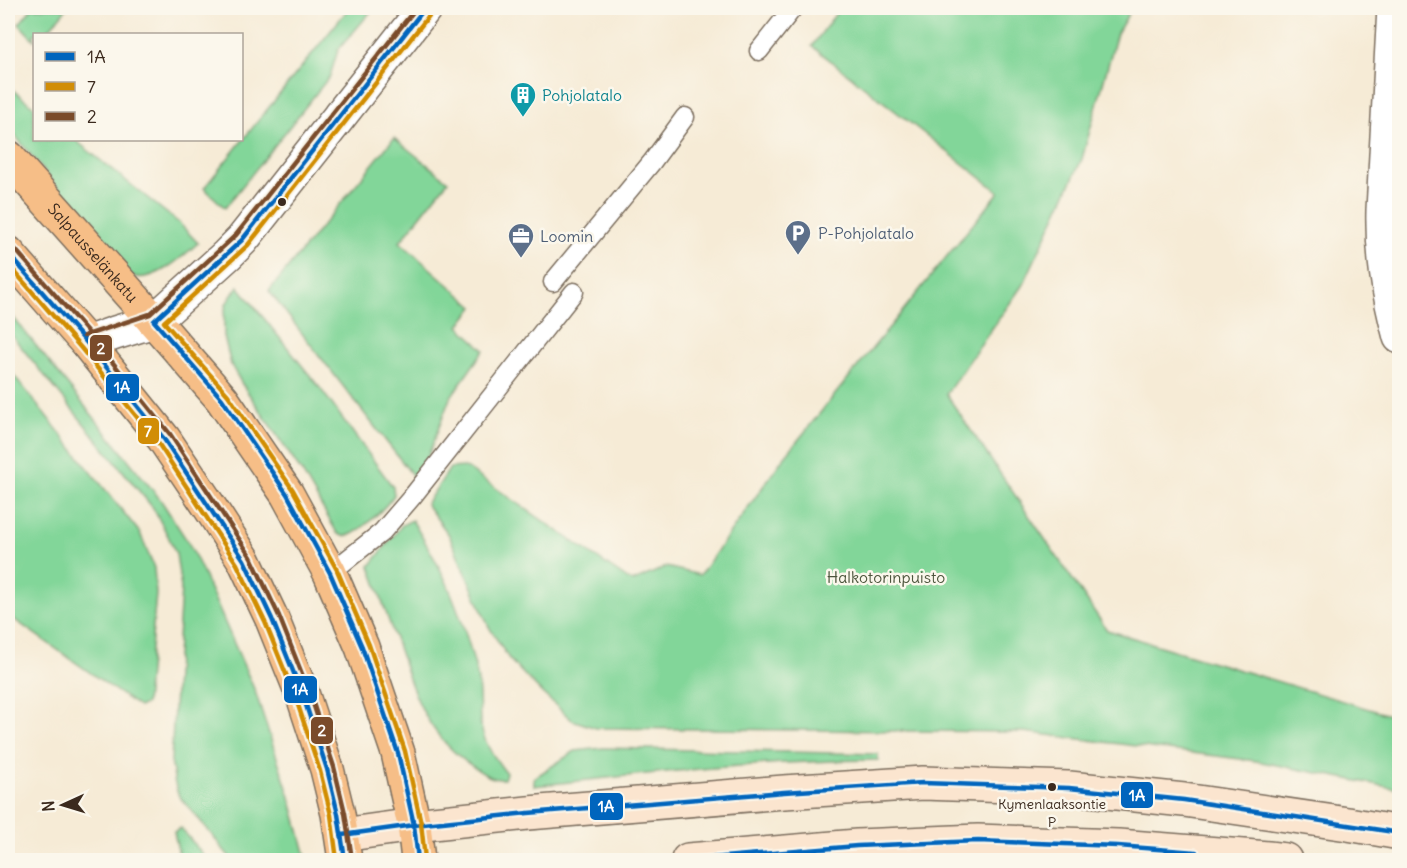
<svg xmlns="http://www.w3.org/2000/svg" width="1407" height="868" font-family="Delius,sans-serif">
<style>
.green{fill:#82d699;stroke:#5e805c;stroke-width:1.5}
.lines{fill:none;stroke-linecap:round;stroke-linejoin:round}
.service-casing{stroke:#7c6e5e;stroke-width:21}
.minor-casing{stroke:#7c6e5e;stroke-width:36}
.tertiary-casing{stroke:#7c6e5e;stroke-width:36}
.secondary-casing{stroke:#7c6e5e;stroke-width:36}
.primary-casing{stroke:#7c6e5e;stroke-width:36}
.service{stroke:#fff;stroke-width:18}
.minor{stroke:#fff;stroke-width:33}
.tertiary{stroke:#fff;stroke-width:33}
.secondary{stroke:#fbe5cf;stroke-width:33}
.primary{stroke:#f6be87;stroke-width:33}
.bus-1-casing{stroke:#fbf7ec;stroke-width:9}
.bus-2-casing{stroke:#fbf7ec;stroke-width:9}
.bus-3-casing{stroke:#fbf7ec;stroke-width:9}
.bus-1{stroke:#0065bd;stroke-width:4.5}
.bus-2{stroke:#d18d06;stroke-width:4.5}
.bus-3{stroke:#7a4b2a;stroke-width:4.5}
.bus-dot{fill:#3b2a1e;stroke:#fbf7ec;stroke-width:2}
.labels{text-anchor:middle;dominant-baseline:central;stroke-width:5;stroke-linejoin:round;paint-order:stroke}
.bus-label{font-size:14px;fill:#3b2a1e;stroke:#fbf7ec}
.culture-label{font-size:16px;fill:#0d838f;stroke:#fbf7ec;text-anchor:start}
.service-label{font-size:16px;fill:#4e5e75;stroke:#fbf7ec;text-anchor:start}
.street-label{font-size:16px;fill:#3b2a1e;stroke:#fbf7ec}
.park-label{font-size:16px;fill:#4d553d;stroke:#fbf7ec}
.line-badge{stroke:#fbf7ec;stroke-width:2}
.badge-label{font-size:16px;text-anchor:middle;font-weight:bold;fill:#fff}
</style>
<rect width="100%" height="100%" fill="#fbf7ec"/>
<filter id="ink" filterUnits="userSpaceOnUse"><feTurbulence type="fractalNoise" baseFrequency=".0167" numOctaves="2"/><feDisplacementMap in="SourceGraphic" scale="12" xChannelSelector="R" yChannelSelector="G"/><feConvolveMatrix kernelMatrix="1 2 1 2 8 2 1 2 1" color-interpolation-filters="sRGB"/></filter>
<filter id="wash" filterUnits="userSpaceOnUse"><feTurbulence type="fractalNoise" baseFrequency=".008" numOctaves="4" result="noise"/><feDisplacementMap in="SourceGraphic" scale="24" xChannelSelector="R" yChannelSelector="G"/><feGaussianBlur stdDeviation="1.35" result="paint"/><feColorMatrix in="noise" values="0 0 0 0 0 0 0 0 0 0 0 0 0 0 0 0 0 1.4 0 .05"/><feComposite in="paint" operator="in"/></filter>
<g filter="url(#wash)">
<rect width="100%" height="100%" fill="#f6ebd6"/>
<path class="green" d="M32 8H67L45 34H34V40L19 24Z
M349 8H374L338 50 330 76 225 208 204 188Z
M840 8H1132L1117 33 1082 159 1024 283 946 394 1107 630 1399 718V789L1256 761 1024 732 596 728 572 720 542 693 509 659 489 627 449 535 426 504 450 468 465 467 632 582 666 567 700 575 782 460 999 192 812 46Z
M8 86 34 107V140H75L179 223 198 243C184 256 151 286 130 275 127 273 125 270 123 268L8 127Z
M394 138 448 181 400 242 474 307 459 326 484 350 450 398 427 459 413 476 269 291Z
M238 286 320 388 393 487 394 495C388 505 358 535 346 536 342 537 341 535 337 533L303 474 242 384 231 365 224 336V315L226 304Z
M8 311 160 499 188 542 200 566 255 691 290 797 307 860H232L203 824 179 796 175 784 171 761 181 588 176 554 168 536 153 508 8 331Z
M8 368 140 533 154 568 156 594 146 704 139 707 8 615Z
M412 520C425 542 439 564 449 588 460 614 469 642 476 670 480 687 479 704 480 720 482 741 494 757 506 773L504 779C492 780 484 774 475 768 428 737 416 700 399 650 389 622 380 594 370 566L402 525Z
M603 748 878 754V760C763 761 649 773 534 786V778L575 751Z
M181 828 204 856 207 860H180L174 832Z"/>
</g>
<g filter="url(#ink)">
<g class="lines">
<g class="service-casing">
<path id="service" d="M759 51 793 8
M553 282 652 162 685 117
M330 573 382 532 412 497 574 292"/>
</g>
<g class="minor-casing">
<path id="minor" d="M1394 8 1383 210C1382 256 1388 292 1400 337"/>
</g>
<g class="tertiary-casing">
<path id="tertiary" d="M87 343 115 333 154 321 227 255 242 240 425 8"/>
</g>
<g class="secondary-casing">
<path id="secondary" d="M342 835 414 825 528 813 784 792 923 783 1069 788 1184 800 1348 824 1400 833
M688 860 857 846 978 841 1118 846 1268 858 1285 860"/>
</g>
<g class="primary-casing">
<g id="primary">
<path id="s1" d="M8 157 154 321 222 399 287 494 330 573 362 647 398 753 414 825 418 860"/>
<path d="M8 253 87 343 164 439 213 512 244 560 272 619 303 696 327 769 338 814 345 860"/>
</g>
</g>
<use href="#service" class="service"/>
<use href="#minor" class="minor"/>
<use href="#tertiary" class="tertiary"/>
<use href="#secondary" class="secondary"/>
<use href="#primary" class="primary"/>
<g class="bus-1-casing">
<path id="bus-1" d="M8 253 87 343 164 439 244 560 272 619 303 696 327 769 338 814 345 860
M342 835 414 825 528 813 784 792 923 783 1069 788 1184 800 1400 833
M418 860 414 825 398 753 362 647 330 573 287 494 222 399 154 321 242 240 425 8
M688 860 857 846 978 841 1118 846 1196 852"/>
</g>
<g class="bus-2-casing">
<path id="bus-2" d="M8 264 81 348 158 443 237 564 265 622 296 699 320 771 331 815 337 860
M425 859 421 823 405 751 369 645 337 570 293 490 228 395 164 322 248 245 431 13"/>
</g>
<g class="bus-3-casing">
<path id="bus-3" d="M14 248 93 338 170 434 251 557 279 616 310 694 334 767 345 813 352 859
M84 336 150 314 236 235 416 8"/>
</g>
<use href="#bus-1" class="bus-1"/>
<use href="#bus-2" class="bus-2"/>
<use href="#bus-3" class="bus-3"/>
</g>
</g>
<defs>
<g id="building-pin" transform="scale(1.35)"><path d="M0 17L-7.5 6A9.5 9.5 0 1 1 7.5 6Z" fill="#0f9aa8" stroke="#fbf7ec"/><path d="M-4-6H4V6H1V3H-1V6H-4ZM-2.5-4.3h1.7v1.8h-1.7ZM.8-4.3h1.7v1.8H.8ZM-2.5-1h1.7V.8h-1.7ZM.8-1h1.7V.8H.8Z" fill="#fff"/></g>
<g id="parking-pin" transform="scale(1.35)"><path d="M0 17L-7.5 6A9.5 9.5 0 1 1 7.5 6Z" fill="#5c6f8a" stroke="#fbf7ec"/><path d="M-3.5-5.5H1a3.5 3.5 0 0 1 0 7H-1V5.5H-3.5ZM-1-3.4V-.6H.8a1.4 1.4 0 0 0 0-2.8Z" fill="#fff"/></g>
<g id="office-pin" transform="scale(1.35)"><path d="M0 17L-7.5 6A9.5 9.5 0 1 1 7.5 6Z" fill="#5c6f8a" stroke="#fbf7ec"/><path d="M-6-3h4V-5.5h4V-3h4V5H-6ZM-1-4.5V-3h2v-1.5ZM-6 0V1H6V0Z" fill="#fff"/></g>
</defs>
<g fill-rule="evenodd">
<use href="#building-pin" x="523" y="95"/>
<use href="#parking-pin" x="798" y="233"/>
<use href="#office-pin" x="521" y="236"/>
</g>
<g class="bus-dot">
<circle cx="282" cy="202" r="5"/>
<circle cx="1052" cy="787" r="5"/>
</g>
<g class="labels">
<g class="bus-label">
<text x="1052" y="804">Kymenlaaksontie<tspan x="1052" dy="18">P</tspan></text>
</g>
<g class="culture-label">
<text x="542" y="95">Pohjolatalo</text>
</g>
<g class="service-label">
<text x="818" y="233">P-Pohjolatalo</text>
<text x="540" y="236">Loomin</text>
</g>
<g class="street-label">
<text stroke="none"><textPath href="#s1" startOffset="128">Salpausselänkatu</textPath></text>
</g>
<g class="park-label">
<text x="886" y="577">Halkotorinpuisto</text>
</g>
</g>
<g class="line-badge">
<rect x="89" y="334" width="24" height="28" rx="6" fill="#7a4b2a"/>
<rect x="105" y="373" width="35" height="29" rx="6" fill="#0065bd"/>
<rect x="137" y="417" width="23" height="28" rx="6" fill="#d18d06"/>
<rect x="283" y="675" width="35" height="29" rx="6" fill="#0065bd"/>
<rect x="310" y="716" width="24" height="29" rx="6" fill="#7a4b2a"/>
<rect x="1120" y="781" width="34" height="28" rx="6" fill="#0065bd"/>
<rect x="589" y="792" width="35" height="29" rx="6" fill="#0065bd"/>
</g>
<g class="badge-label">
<text x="101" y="354">2</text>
<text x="122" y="393">1A</text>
<text x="148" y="437">7</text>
<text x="300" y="695">1A</text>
<text x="322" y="736">2</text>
<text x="1137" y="801">1A</text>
<text x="606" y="812">1A</text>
</g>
<rect width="1407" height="868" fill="none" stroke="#fbf7ec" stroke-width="30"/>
<rect x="33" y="33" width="210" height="108" fill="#fbf7ec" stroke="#aea59a" stroke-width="1.5"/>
<rect x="45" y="52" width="30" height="9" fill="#0065bd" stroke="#aea59a" stroke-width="1.5"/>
<text x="87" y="63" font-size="18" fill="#3b2a1e">1A</text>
<rect x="45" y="82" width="30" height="9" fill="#d18d06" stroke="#aea59a" stroke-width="1.5"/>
<text x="87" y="93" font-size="18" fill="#3b2a1e">7</text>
<rect x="45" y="112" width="30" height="9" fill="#7a4b2a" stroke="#aea59a" stroke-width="1.5"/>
<text x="87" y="123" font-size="18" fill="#3b2a1e">2</text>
<g transform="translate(63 805) rotate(266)" stroke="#fbf7ec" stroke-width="4.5" paint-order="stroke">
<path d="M0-4.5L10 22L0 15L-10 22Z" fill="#3b2a1e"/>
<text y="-9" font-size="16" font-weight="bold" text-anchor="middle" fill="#3b2a1e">N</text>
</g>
</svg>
